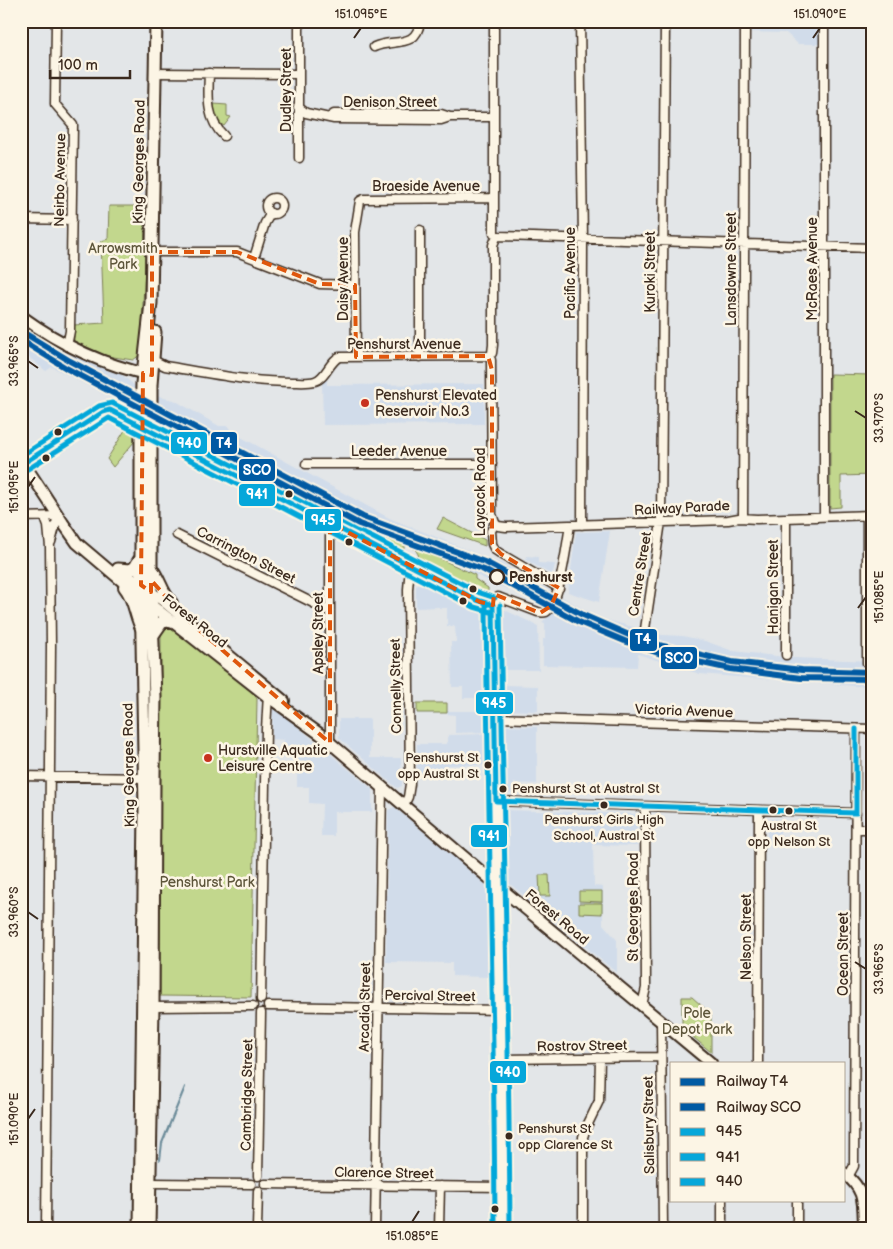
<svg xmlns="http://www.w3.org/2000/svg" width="893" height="1249" font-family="'Balsamiq Sans',sans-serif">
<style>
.built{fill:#d1dcea}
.green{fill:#c2d78d;stroke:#7e8056}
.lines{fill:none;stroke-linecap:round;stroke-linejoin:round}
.stream{stroke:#6a8a98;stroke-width:2}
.minor-casing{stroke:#3b2a1e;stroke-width:11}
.major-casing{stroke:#3b2a1e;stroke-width:14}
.highway-casing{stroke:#3b2a1e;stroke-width:15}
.minor{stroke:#fcf5e5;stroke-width:8}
.major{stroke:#fcf5e5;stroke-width:10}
.highway{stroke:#fcf5e5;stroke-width:11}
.bus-1-casing{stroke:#fcf5e5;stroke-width:9}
.bus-2-casing{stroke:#fcf5e5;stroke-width:9}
.bus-3-casing{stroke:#fcf5e5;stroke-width:9}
.bus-1{stroke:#06a7da;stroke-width:5}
.bus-2{stroke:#06a7da;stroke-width:5}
.bus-3{stroke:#06a7da;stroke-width:5}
.rail-1-casing{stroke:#fcf5e5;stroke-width:10}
.rail-2-casing{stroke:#fcf5e5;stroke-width:10}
.rail-1{stroke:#005aa3;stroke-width:6}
.rail-2{stroke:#005aa3;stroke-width:6}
.marked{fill:none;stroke:#df570d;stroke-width:4;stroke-dasharray:10 6;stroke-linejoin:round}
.ticks{fill:none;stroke:#3b2a1e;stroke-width:2}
.poi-dot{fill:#c8321e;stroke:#fcf5e5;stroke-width:2}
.bus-dot{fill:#3b2a1e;stroke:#fcf5e5;stroke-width:2}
.stop-dot{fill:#fcf5e5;stroke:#3b2a1e;stroke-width:2.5}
.labels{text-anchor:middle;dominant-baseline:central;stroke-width:5;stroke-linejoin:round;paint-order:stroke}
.bus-label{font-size:13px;fill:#3b2a1e;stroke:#fcf5e5;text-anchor:start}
.street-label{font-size:14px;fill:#3b2a1e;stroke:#fcf5e5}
.park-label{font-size:14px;fill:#5d553a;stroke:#fcf5e5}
.poi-label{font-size:14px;fill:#3b2a1e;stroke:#fcf5e5;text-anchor:start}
.stop-label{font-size:14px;font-weight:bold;fill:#3b2a1e;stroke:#fcf5e5;text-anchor:start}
.line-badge{stroke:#fcf5e5;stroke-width:2}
.badge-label{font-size:14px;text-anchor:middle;font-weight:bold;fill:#fff}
.neatline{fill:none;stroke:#3b2a1e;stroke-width:2}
.ticks-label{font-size:12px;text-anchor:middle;fill:#3b2a1e}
</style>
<rect width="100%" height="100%" fill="#e3e6e8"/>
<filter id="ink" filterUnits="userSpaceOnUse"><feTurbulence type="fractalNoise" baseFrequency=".02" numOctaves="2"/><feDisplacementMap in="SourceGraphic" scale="10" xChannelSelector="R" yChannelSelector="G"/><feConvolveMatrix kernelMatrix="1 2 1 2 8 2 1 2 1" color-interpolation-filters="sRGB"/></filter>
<g filter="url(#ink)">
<path class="built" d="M753 21H819V44H798L786 33 750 32Z
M21 322 77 356 122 375 134 385 164 398 174 400 219 426H229L230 431 389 518 503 564 535 584 537 583 600 618 662 635 683 636 705 641 733 651 794 658 872 661V685L856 686 700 674 638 654 637 667 543 665V639H545V623L542 622 548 617 531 600 360 522 280 480 263 478 162 428 157 422 52 367 46 371 21 351Z
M327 374V385L484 384V424L323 425 322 381Z
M610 531 599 602 568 592 576 532Z
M527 556 538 557V563L555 564 553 572 550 574 526 560Z
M422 583H427L484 613 485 615 487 732 455 733V715L447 714V711H476V698H463V687H452L451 642H456L455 626H447V608H439V607L416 608V586Z
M503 609 538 626 539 670H503L502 610Z
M503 685 538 686V711L503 710Z
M274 707 372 789V812H334V836H321L322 804 309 803V787H297V750H284V740L272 739 273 708Z
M339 719H370V758H401L402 786 397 788 339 738Z
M504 726 537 727V784L514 783V793H503Z
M487 734V765H448V776H417V744H447L448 735Z
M394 807 489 887V977L452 976V963L386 962 388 810Z
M504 810 637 814V846L593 845 594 886 603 887V924L617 940V973L505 880Z
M767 819H780V843L767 842Z"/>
<path class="green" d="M214 104 227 105V116L231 117 224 126C216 122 214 113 214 104Z
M109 206H144L145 267 140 355 133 360 107 356 74 341V325L104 323 101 241 108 239Z
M830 374 872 375V475L841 476V507L830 508Z
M127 427 134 433V442L113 467 107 459Z
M242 461 360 522 366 525H354L273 482H257L237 470Z
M443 518 485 540V546L437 529Z
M382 532 475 575V579L488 588V591L486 593 480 592 436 571V568L419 559C419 551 412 546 404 546V550L390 543 381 535Z
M169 626 185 636 255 695 257 699 251 997 160 996 161 634 165 627Z
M417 703H447V713H417Z
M539 875H549L550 896H540Z
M579 891H602V902L579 901Z
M579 903H602V914L579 913Z
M682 997H692L711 1014V1052L682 1028Z"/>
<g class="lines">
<path class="stream" d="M160 1160 162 1143 185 1087"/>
<g class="minor-casing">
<path id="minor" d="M56 21 55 104 73 125 70 331 67 346
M494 21V233
M580 21 583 239 582 525
M374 47C392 38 417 50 420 21
M155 73 299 74
M209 73C208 97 206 119 224 136
M298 107 306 113 334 119 441 120 450 117
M330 117 334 114H441L450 117H493
M299 158V21
M266 206a8 8 0 1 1 16 0a8 8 0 1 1-16 0Z
M21 219 72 220
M420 230V357
M499 236 872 248
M152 252H237L320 284 355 285
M254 258 265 223 271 213
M492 353 493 345V245L495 240
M356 357 355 232 360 201 364 199 493 198
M153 360 165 366C207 373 249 382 292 382 299 382 308 383 315 381 326 378 329 362 339 357L488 356
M491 360 492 514 495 523 491 531 492 544 495 550 501 554 559 588
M24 463 107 410 113 411 142 426
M306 464H492
M824 516V21
M21 517 58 516 51 542
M45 518 48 526 50 547 51 646 46 1228
M743 518 745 21
M495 523 498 526 506 527 728 520 739 518 757 519 872 515
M177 535 323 608 330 611
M493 605 495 599 498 597 538 612C541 612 543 613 546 612 560 604 567 542 570 525
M645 629 661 522 665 21
M786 655V518
M867 663V515
M495 718 872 729
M330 743V532L332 524
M21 776 145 778
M496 801 856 813
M404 805 408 797 410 784 408 589 409 578 414 567
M856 829H872
M261 999 266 729 268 694
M642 1005 646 988 645 807
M268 1006 501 1010
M153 1007 253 1006
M661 1021 663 1228
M502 1059 661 1057
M758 1063 759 810
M258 1176 261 1013
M848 1177 854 1166 856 729
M150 1183 251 1184
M265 1184 503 1187
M722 1200V1228
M797 1200V1228
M257 1228 258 1191
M375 1228 382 786
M439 1228 440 1186
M583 1228V1137L586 1128 599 1101 600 1058"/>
</g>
<g class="major-casing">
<path id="major" d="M21 316C61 345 102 365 151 375
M152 432 477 600 493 605 497 885 502 1059 503 1228
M21 459 63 523 77 543 90 554 136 593 267 696 320 734 497 885 711 1063
M151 567C160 578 162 592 172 603
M118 569 162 600 284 701
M124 587C135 600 134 616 142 630
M844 1173C866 1191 863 1202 864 1228"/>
</g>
<g class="highway-casing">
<path id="highway" d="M118 569 131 570 135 567 141 557
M153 635 162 622 168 621 175 623
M140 1228 145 809 141 585V437L142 383 151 303 156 21
M149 1228 153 1007 154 775 155 697 151 592V385L155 332"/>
</g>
<use href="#minor" class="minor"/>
<use href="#major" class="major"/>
<use href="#highway" class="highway"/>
<g class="bus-1-casing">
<path id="bus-1" d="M24 463 103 412 110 410 477 600 493 605
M493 605 496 801
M856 729V813
M496 801 856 813"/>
</g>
<g class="bus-2-casing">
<path id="bus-2" d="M28 469 109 418 474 607 491 612
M486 605C488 813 494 1020 495 1228"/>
</g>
<g class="bus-3-casing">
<path id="bus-3" d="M21 456 99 406 112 403 480 593 495 598
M500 605C503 813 509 1020 510 1228"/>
</g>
<use href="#bus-1" class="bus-1"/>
<use href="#bus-2" class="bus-2"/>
<use href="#bus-3" class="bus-3"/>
<g class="rail-1-casing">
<path id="rail-1" d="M21 331 70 361 363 517 487 563 583 615 629 635 663 646 732 662 802 670 872 672"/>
</g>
<g class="rail-2-casing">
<path id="rail-2" d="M21 340 66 368 359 524 484 570 579 622 627 642 661 654 730 669 801 678 872 679"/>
</g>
<use href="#rail-1" class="rail-1"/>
<use href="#rail-2" class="rail-2"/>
</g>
</g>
<path class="marked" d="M152 252H237L320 284 355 285 356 357 488 356 492 370V544L501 554 559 588 551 606 540 613 494 594 493 605 480 602 330 523V743L184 617 151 580V592L141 585 143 373 152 375Z"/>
<path class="ticks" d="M354 38 361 28M813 38 820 28M28 361 38 368M855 411 866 418M28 487 35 477M858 608 866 597M28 912 38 919M855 962 866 969M28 1119 35 1109M412 1222 419 1211"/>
<g class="poi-dot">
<circle cx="365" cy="403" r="5"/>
<circle cx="208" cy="758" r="5"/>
</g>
<g class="bus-dot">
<circle cx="58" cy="432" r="4.5"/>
<circle cx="46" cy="458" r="4.5"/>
<circle cx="289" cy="494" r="4.5"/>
<circle cx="349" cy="542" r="4.5"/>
<circle cx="473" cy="589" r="4.5"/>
<circle cx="463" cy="601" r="4.5"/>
<circle cx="488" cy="765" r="4.5"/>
<circle cx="503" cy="789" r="4.5"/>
<circle cx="604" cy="805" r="4.5"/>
<circle cx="773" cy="810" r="4.5"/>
<circle cx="789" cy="811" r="4.5"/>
<circle cx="509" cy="1136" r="4.5"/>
<circle cx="495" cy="1209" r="4.5"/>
</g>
<circle class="stop-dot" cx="497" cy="577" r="7"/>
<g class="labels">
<g class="bus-label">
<text x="479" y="758" text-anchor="end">Penshurst St<tspan x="479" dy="16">opp Austral St</tspan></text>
<text x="512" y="789">Penshurst St at Austral St</text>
<text x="604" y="820" text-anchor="middle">Penshurst Girls High<tspan x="604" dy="16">School, Austral St</tspan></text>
<text x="789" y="826" text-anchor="middle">Austral St<tspan x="789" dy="16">opp Nelson St</tspan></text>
<text x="518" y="1129">Penshurst St<tspan x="518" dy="16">opp Clarence St</tspan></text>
</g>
<g class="street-label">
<text transform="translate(286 90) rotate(-90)">Dudley Street</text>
<text x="390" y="102">Denison Street</text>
<text transform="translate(139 162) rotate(-89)">King Georges Road</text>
<text transform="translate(60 180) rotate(-89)">Neirbo Avenue</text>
<text x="426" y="186">Braeside Avenue</text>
<text transform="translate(731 269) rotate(-90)">Lansdowne Street</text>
<text transform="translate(812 269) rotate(-90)">McRaes Avenue</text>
<text transform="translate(650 272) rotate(-90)">Kuroki Street</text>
<text transform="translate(570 273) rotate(-90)">Pacific Avenue</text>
<text transform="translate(343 279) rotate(-90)">Daisy Avenue</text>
<text x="404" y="344">Penshurst Avenue</text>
<text x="399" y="451">Leeder Avenue</text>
<text transform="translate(480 492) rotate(-90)">Laycock Road</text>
<text transform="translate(682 508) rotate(-3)">Railway Parade</text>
<text transform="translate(246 555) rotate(27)">Carrington Street</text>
<text transform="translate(640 574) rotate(-81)">Centre Street</text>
<text transform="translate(773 587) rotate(-90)">Hanigan Street</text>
<text transform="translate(195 621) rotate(38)">Forest Road</text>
<text transform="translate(318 633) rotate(-90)">Apsley Street</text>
<text transform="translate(396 686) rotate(-91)">Connelly Street</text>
<text transform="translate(684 711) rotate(2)">Victoria Avenue</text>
<text transform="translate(129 765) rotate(-91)">King Georges Road</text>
<text transform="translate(633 907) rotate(-90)">St Georges Road</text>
<text transform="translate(557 917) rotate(40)">Forest Road</text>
<text transform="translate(746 937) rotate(-90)">Nelson Street</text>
<text transform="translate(843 954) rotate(-90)">Ocean Street</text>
<text transform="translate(430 996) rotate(1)">Percival Street</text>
<text transform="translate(365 1007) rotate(-89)">Arcadia Street</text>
<text transform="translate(582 1046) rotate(-1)">Rostrov Street</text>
<text transform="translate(247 1095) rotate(-89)">Cambridge Street</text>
<text transform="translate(649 1125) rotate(-91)">Salisbury Street</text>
<text transform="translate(384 1173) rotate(1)">Clarence Street</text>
</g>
<g class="park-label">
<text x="123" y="248">Arrowsmith<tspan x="123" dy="16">Park</tspan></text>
<text x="207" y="882">Penshurst Park</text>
<text x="697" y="1013">Pole<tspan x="697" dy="16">Depot Park</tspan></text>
</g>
<g class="poi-label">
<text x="375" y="395">Penshurst Elevated<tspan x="375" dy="16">Reservoir No.3</tspan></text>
<text x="218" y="750">Hurstville Aquatic<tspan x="218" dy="16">Leisure Centre</tspan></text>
</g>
<g class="stop-label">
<text x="509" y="577">Penshurst</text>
</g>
</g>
<g class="line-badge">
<rect x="170" y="431" width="38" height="24" rx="5" fill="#06a7da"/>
<rect x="210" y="431" width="28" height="24" rx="5" fill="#005aa3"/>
<rect x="238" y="458" width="38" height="24" rx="5" fill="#005aa3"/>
<rect x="238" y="483" width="38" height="24" rx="5" fill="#06a7da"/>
<rect x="304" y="508" width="38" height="24" rx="5" fill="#06a7da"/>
<rect x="629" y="628" width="29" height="24" rx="5" fill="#005aa3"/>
<rect x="660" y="646" width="38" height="24" rx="5" fill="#005aa3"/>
<rect x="475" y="691" width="39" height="24" rx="5" fill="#06a7da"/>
<rect x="470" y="824" width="38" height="24" rx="5" fill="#06a7da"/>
<rect x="489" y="1060" width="38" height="24" rx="5" fill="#06a7da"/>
</g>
<g class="badge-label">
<text x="189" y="448">940</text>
<text x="224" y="448">T4</text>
<text x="257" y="475">SCO</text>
<text x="257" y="499">941</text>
<text x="323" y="525">945</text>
<text x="643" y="644">T4</text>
<text x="679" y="663">SCO</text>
<text x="494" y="708">945</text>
<text x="489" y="841">941</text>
<text x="508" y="1077">940</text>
</g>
<rect width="893" height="1249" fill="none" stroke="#fcf5e5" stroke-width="55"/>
<rect x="670" y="1062" width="175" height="140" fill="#fcf5e5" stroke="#afa495"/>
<rect x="680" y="1078" width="25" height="8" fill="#005aa3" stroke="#afa495"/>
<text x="716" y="1086" font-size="15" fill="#3b2a1e">Railway T4</text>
<rect x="680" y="1103" width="25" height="8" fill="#005aa3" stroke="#afa495"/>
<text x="716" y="1112" font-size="15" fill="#3b2a1e">Railway SCO</text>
<rect x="680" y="1128" width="25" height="8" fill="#06a7da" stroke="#afa495"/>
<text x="716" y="1136" font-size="15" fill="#3b2a1e">945</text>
<rect x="680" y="1153" width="25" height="8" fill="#06a7da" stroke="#afa495"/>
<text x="716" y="1162" font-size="15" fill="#3b2a1e">941</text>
<rect x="680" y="1178" width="25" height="8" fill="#06a7da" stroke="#afa495"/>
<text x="716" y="1186" font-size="15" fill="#3b2a1e">940</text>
<path d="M50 70v8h80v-8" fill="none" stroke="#3b2a1e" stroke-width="2.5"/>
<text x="58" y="70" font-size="15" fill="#3b2a1e" stroke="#fcf5e5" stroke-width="4" paint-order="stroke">100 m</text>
<rect x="28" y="28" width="838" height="1194" class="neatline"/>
<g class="ticks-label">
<text x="361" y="18">151.095°E</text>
<text x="820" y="18">151.090°E</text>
<text transform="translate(14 361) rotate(-90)" y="4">33.965°S</text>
<text transform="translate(879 418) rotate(-90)" y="4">33.970°S</text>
<text transform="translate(14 487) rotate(-90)" y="4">151.095°E</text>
<text transform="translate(879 597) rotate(-90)" y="4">151.085°E</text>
<text transform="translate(14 912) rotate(-90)" y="4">33.960°S</text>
<text transform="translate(879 969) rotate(-90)" y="4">33.965°S</text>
<text transform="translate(14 1119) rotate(-90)" y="4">151.090°E</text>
<text x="412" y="1240">151.085°E</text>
</g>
</svg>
